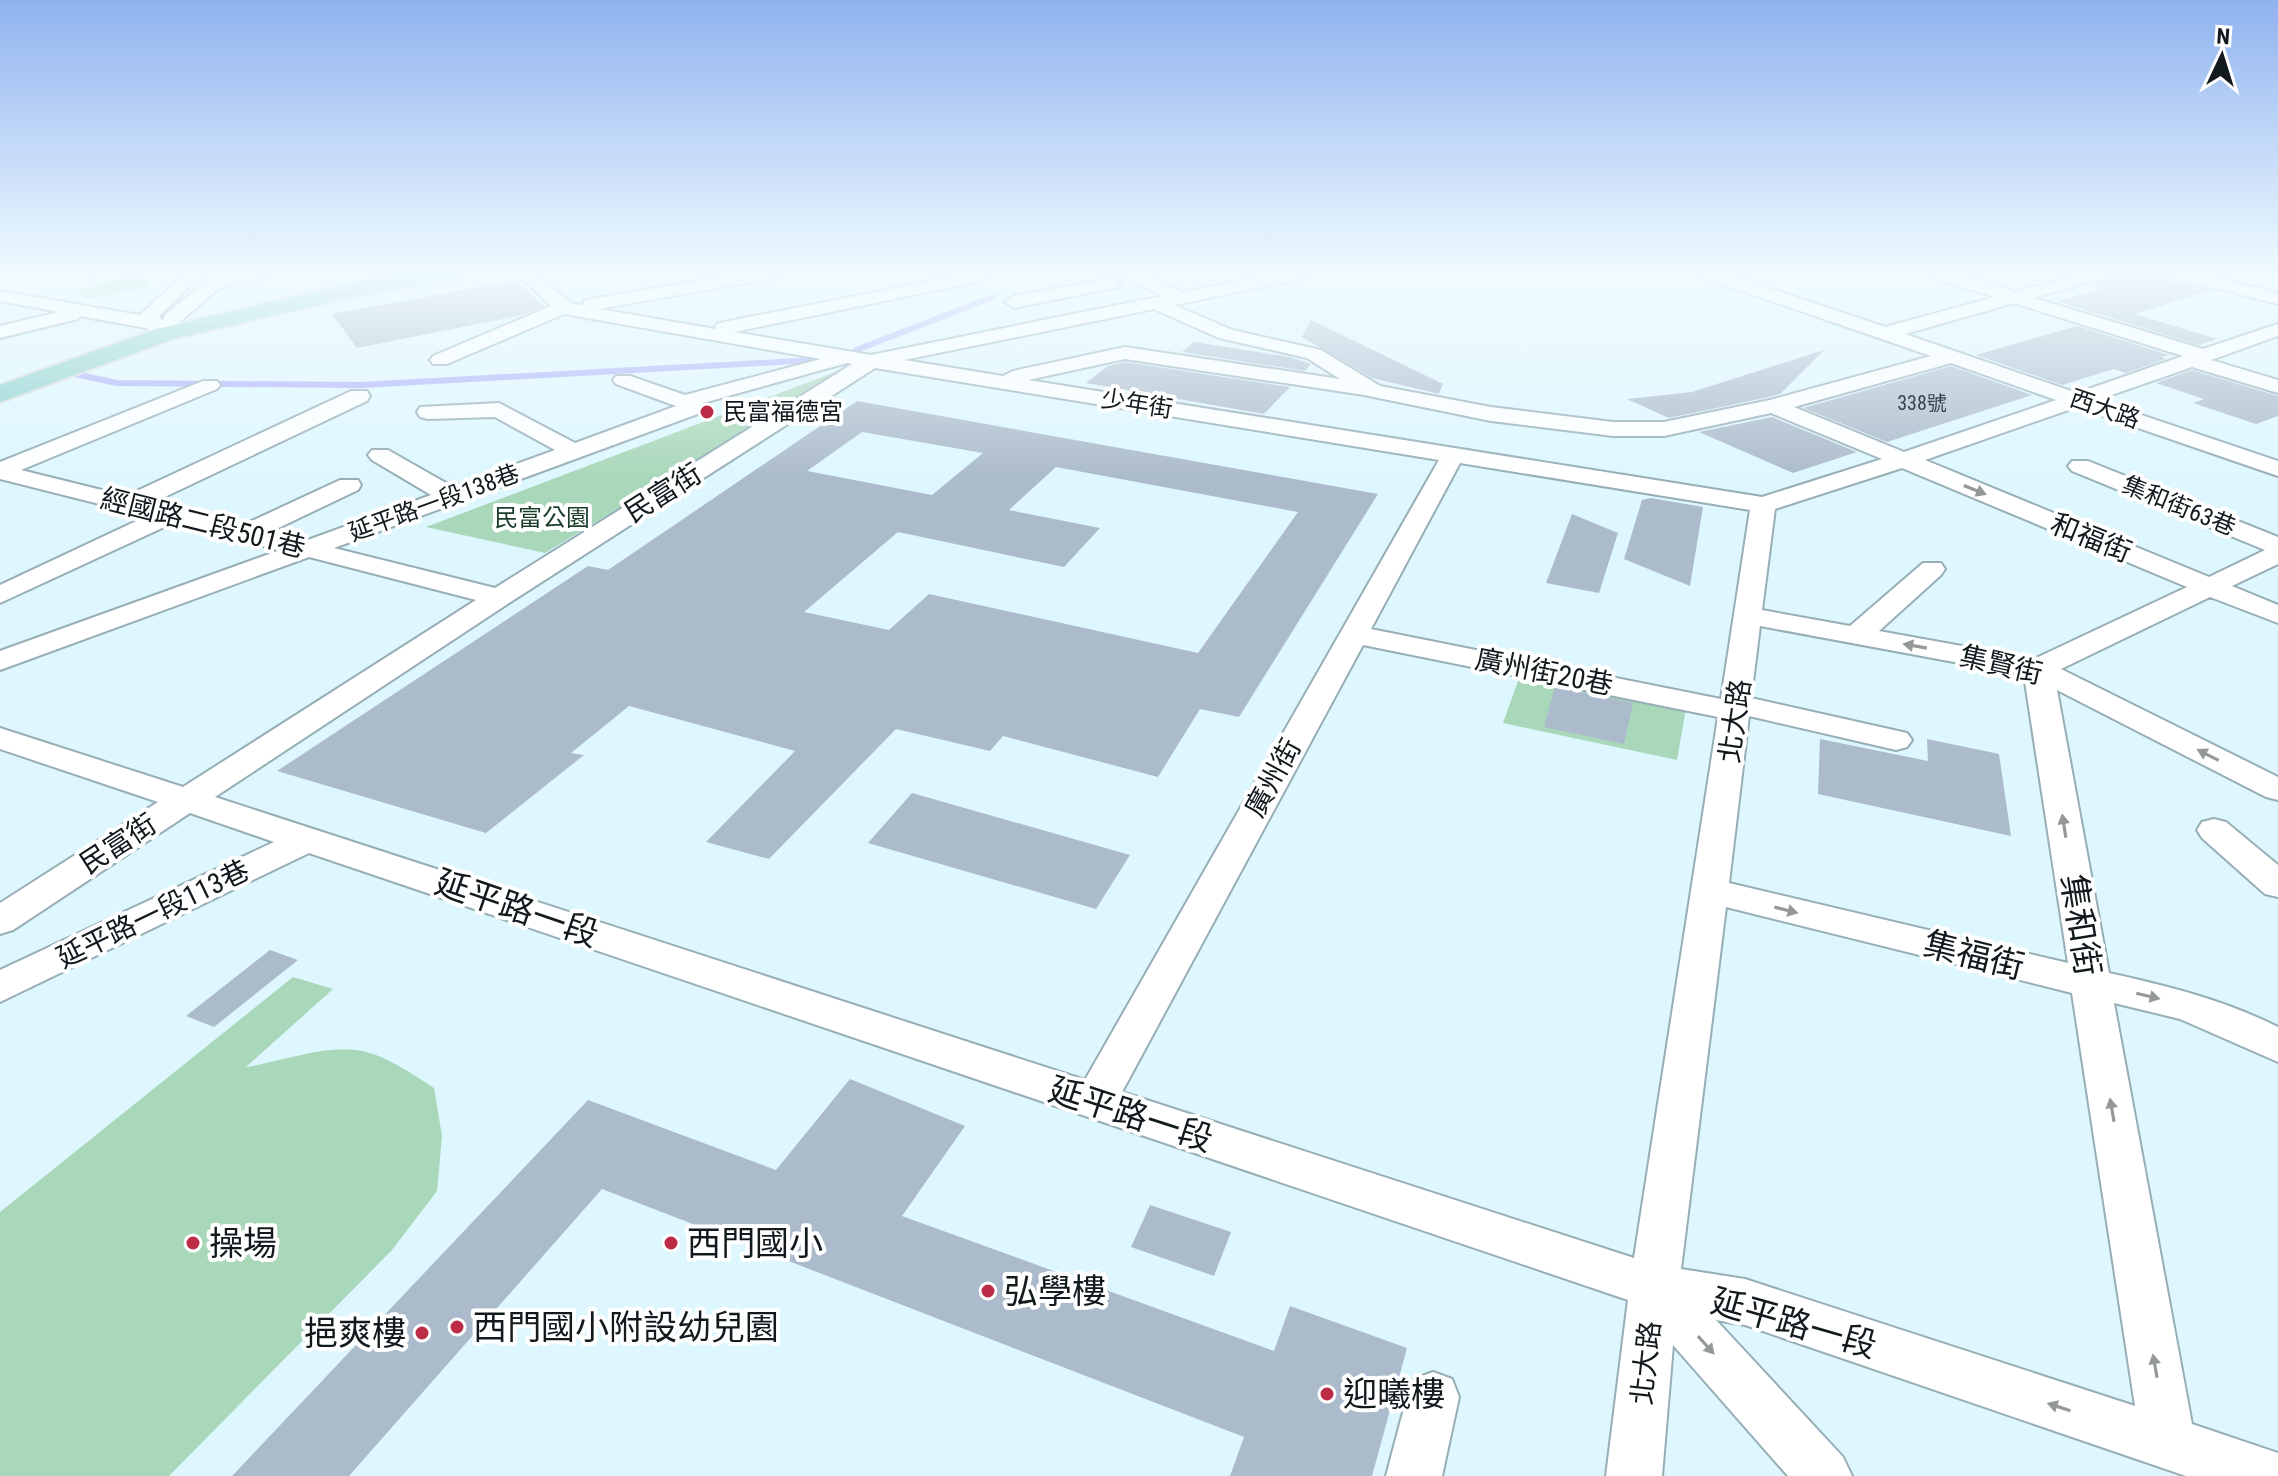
<svg xmlns="http://www.w3.org/2000/svg" width="2278" height="1476" font-family="'Roboto Condensed','Noto Sans TC',sans-serif">
<style>
.green{fill:#a9d7b9}
.lines{fill:none;stroke-linecap:round;stroke-linejoin:round}
.stream{stroke:#abaef9;stroke-width:6}
.building{fill:#acbbcb;fill-rule:evenodd}
.minor-casing{stroke:#97aeb6;stroke-width:4}
.major-casing{stroke:#d9dadb;stroke-width:4}
.minor{fill:#fff;fill-rule:evenodd}
.major{fill:#8ad0ca;fill-rule:evenodd}
.oneway{fill:#949899}
.poi-dot{fill:#bd2c47;stroke:#fff;stroke-width:3}
.labels{text-anchor:middle;dominant-baseline:central;stroke-width:8;stroke-linejoin:round;paint-order:stroke}
.far-number-label{font-size:20px;fill:#384248}
.far-street-label{font-size:24px;fill:#121a1d;stroke:#fff}
.far-poi-label{font-size:24px;fill:#121a1d;stroke:#fff;text-anchor:start}
.far-park-label{font-size:24px;fill:#1a3d29;stroke:#fff}
.street-label{font-size:28px;fill:#121a1d;stroke:#fff}
.near-street-label{font-size:34px;fill:#121a1d;stroke:#fff}
.near-poi-label{font-size:34px;fill:#121a1d;stroke:#fff;text-anchor:start}
</style>
<rect width="100%" height="100%" fill="#def7ff"/>
<path class="green" d="M140 277 151 286 88 299 77 290Z
M854 365 545 553 426 527Z
M1522 670 1687 703 1677 760 1503 723Z
M293 977 333 989 246 1067C281 1062 320 1046 356 1050 383 1053 412 1074 434 1088L442 1136 437 1191 392 1250 169 1476H0V1212Z"/>
<g class="lines">
<path class="stream" d="M856 350 993 297
M75 374 117 383 362 385 815 360"/>
</g>
<path class="building" d="M2116 272H2155L2166 279 2211 290 2135 314 2217 339 2199 345 2057 301 2103 288 2092 285 2112 279Z
M515 280 544 306 522 315 357 348 332 314Z
M1311 320 1443 384 1439 394 1372 378 1302 337Z
M2077 326 2169 355 2161 357 2166 359 2126 373 2114 369 2062 385 1976 355Z
M1194 342 1290 357 1311 364 1305 371 1182 352Z
M1824 350 1780 394 1769 397 1669 418 1627 399 1692 392Z
M1125 362 1290 387 1264 414 1086 383 1108 366Z
M1951 366 2032 395 1887 442 1803 408Z
M2192 370 2278 396V416L2256 424 2193 403 2204 399 2156 383Z
M857 401 1378 494 1239 717 1200 709 1158 777 1003 736 990 751 896 729 769 859 706 842 795 751 629 706 571 753 584 755 486 833 277 771 588 566 608 570ZM862 432 983 453 932 495 807 471ZM1056 467 1298 512 1198 653 929 594 889 630 804 612 898 532 1064 567 1100 528 1009 510Z
M1772 417 1857 452 1793 473 1699 432Z
M1651 498 1703 507 1690 586 1624 559 1642 500Z
M1572 514 1618 533 1599 593 1546 583Z
M1555 687 1633 703 1624 744 1544 727Z
M1820 739 1928 761 1927 739 1999 754 2011 836 1818 794Z
M912 793 1130 855 1096 909 868 843Z
M270 950 298 960 214 1027 186 1016Z
M850 1079 965 1126 902 1216 1274 1351 1290 1306 1407 1348 1372 1476H1230L1244 1437 602 1189 349 1476H232L588 1100 776 1170Z
M1150 1205 1231 1232 1214 1276 1131 1247Z"/>
<g class="lines">
<g class="minor-casing">
<path id="minor" d="M106 272H138L135 276 101 283 92 278Z
M186 272H205L159 316 162 321 166 314 217 272H272L269 276 219 288 181 321 172 338 165 340 146 328 80 316 78 319 0 338V326L59 312 0 301V291L140 315Z
M516 272H534L571 303 583 306 584 301 591 299 751 272H787L779 277 599 309 715 329 717 324 724 322 977 272 983 273 986 277 977 282 734 332 871 355 1162 296 1121 276 1119 272H1140L1182 292 1285 272H1317L1309 277 1175 305 1232 330 1321 350 1380 386 1491 407 1613 422H1664L1770 400 1931 356 1699 276 1697 272H1721L1885 327 1995 297 1927 276 1925 272H1950L2015 292 2087 272H2113L2111 276 2034 298 2203 349 2278 324V336L2211 360 2278 380V393L2192 367 2097 400 2278 461V476L2077 407 1925 460 2209 577 2265 550 2072 471 2068 466 2072 461H2088L2278 537V564L2232 586 2278 605V623L2210 597 2061 669 2278 777V800L2266 797 2057 690 2109 973C2168 986 2224 1000 2278 1027V1062L2180 1019 2114 1003 2192 1424 2278 1453V1476H2186L1745 1325 1716 1320 1843 1457 1852 1476H1788L1673 1345 1662 1476H1606L1628 1300 309 853 0 1002V970L274 842 190 813 13 930 0 934V903L158 802 0 749V728L183 787 476 600 309 557 0 670V651L280 550 173 523 0 603V585L147 516 0 479V462L203 381H217L220 385 217 389 21 470 126 496 351 391H367L370 396 367 401 152 503 243 525 340 480H358L361 485 358 490 270 532 305 541 431 495 372 460 368 455 372 450H388L453 487 555 450 495 417 428 419 420 417 417 412 420 407 499 403 575 443 676 406 616 384 613 380 616 376H630L685 395 821 359 564 314 447 364H433L430 360 433 356 551 306ZM2014 303 2183 356 2077 393 1905 334ZM1154 309 1219 338 1307 358 1340 379 1125 347 1013 371 1003 376 904 360ZM1125 359 1364 395 1491 421 1613 436H1664L1771 413 1882 459 1762 497 1028 380ZM847 363 852 364 495 588 334 548 703 412 706 407 703 403ZM1951 363 2056 400 1904 452 1794 407ZM875 368 1439 460 1085 1080 215 797 509 603ZM1460 463 1750 510 1721 699 1371 629ZM1902 468 2187 587 2034 659 1879 631 1941 575 1945 569 1941 563H1923L1850 626 1762 610 1775 509ZM1760 626 2024 675 2068 963 1729 883 1749 716 1896 750 1907 747 1912 740 1907 733 1751 698ZM1363 645 1718 717 1634 1258 1122 1092ZM1726 907 2072 993 2135 1406 1745 1279 1681 1269Z
M2164 272H2192L2278 293V304L2167 276Z
M1112 278 1121 283 1118 287 1014 308 1005 302 1014 296Z
M2214 819 2226 822 2278 865V897L2265 894 2202 838 2197 830 2202 822Z
M1433 1372 1452 1379 1459 1397 1442 1476H1386L1407 1397 1414 1379Z"/>
</g>
<g class="major-casing">
<path id="major" d="M420 272H469L458 279 361 295 173 339 0 402V385L156 329 361 281Z"/>
</g>
<use href="#minor" class="minor"/>
<use href="#major" class="major"/>
</g>
<defs><path id="oneway-solid" d="M-6-.8H1V-3.2L6.5 0L1 3.2V.8H-6Z" transform="scale(2)"/></defs>
<g class="oneway">
<use href="#oneway-solid" transform="translate(1975 490) rotate(22)"/>
<use href="#oneway-solid" transform="translate(1915 646) rotate(-170)"/>
<use href="#oneway-solid" transform="translate(2208 755) rotate(-153)"/>
<use href="#oneway-solid" transform="translate(2064 826) rotate(-99)"/>
<use href="#oneway-solid" transform="translate(1786 910) rotate(14)"/>
<use href="#oneway-solid" transform="translate(2148 996) rotate(13)"/>
<use href="#oneway-solid" transform="translate(2112 1110) rotate(-100)"/>
<use href="#oneway-solid" transform="translate(1706 1345) rotate(48)"/>
<use href="#oneway-solid" transform="translate(2155 1366) rotate(-100)"/>
<use href="#oneway-solid" transform="translate(2059 1407) rotate(-162)"/>
</g>
<linearGradient id="sky" x2="0" y2="1"><stop stop-color="#8fb2ef"/><stop offset="0.57" stop-color="#f0fbff"/><stop offset="1" stop-color="#f0fbff" stop-opacity="0"/></linearGradient>
<rect width="2278" height="478" fill="url(#sky)"/>
<g class="poi-dot">
<circle cx="707" cy="412" r="8"/>
<circle cx="193" cy="1243" r="8"/>
<circle cx="671" cy="1243" r="8"/>
<circle cx="988" cy="1291" r="8"/>
<circle cx="457" cy="1327" r="8"/>
<circle cx="422" cy="1333" r="8"/>
<circle cx="1327" cy="1394" r="8"/>
</g>
<g class="labels">
<g class="far-number-label">
<text x="1922" y="403">338號</text>
</g>
<g class="far-street-label">
<text transform="translate(1137 404) rotate(9)">少年街</text>
<text transform="translate(2105 409) rotate(19)">西大路</text>
<text transform="translate(434 503) rotate(-20)">延平路一段138巷</text>
<text transform="translate(2179 506) rotate(22)">集和街63巷</text>
</g>
<g class="far-poi-label">
<text x="723" y="412">民富福德宮</text>
</g>
<g class="far-park-label">
<text x="542" y="518">民富公園</text>
</g>
<g class="street-label">
<text transform="translate(663 493) rotate(-32)">民富街</text>
<text transform="translate(203 523) rotate(14)">經國路二段501巷</text>
<text transform="translate(2091 538) rotate(22)">和福街</text>
<text transform="translate(2001 665) rotate(13)">集賢街</text>
<text transform="translate(1544 672) rotate(11)">廣州街20巷</text>
<text transform="translate(1735 721) rotate(-82)">北大路</text>
<text transform="translate(1273 778) rotate(-61)">廣州街</text>
<text transform="translate(118 844) rotate(-33)">民富街</text>
<text transform="translate(153 914) rotate(-26)">延平路一段113巷</text>
<text transform="translate(1646 1363) rotate(-84)">北大路</text>
</g>
<g class="near-street-label">
<text transform="translate(517 908) rotate(19)">延平路一段</text>
<text transform="translate(2081 925) rotate(81)">集和街</text>
<text transform="translate(1974 955) rotate(14)">集福街</text>
<text transform="translate(1131 1114) rotate(18)">延平路一段</text>
<text transform="translate(1794 1323) rotate(16)">延平路一段</text>
</g>
<g class="near-poi-label">
<text x="209" y="1243">操場</text>
<text x="687" y="1243">西門國小</text>
<text x="1004" y="1291">弘學樓</text>
<text x="473" y="1327">西門國小附設幼兒園</text>
<text x="406" y="1333" text-anchor="end">挹爽樓</text>
<text x="1343" y="1394">迎曦樓</text>
</g>
</g>
<g transform="translate(2222 56) rotate(4)" stroke="#ffffff" stroke-width="6" paint-order="stroke">
<path d="M0-6L14 30L0 20L-14 30Z" fill="#121a1d"/>
<text y="-12" font-size="22" font-weight="bold" text-anchor="middle" fill="#121a1d">N</text>
</g>
</svg>
